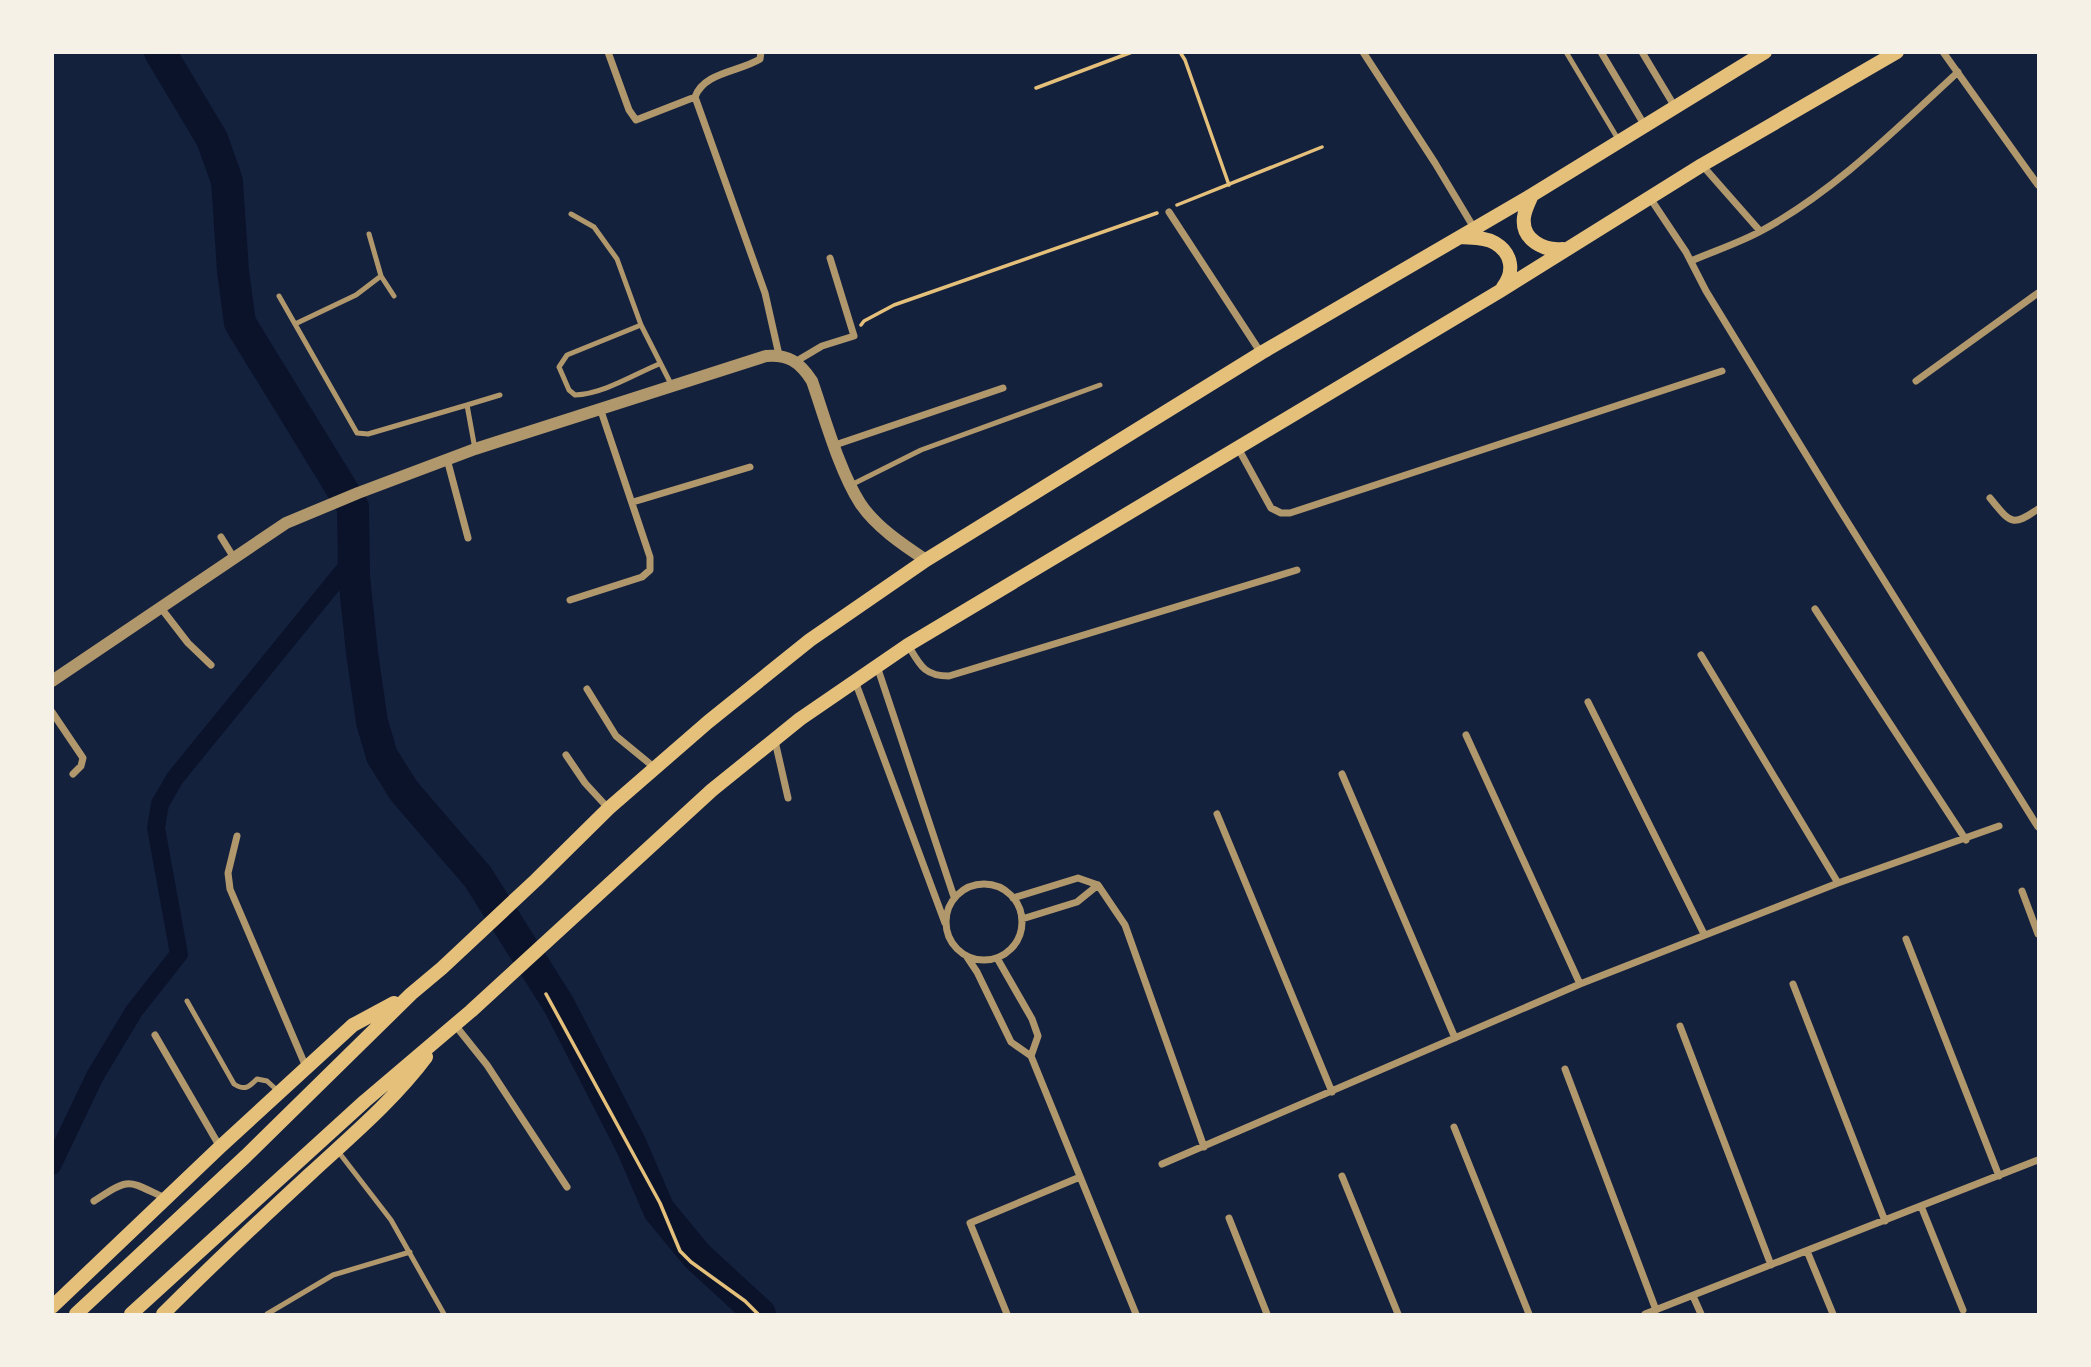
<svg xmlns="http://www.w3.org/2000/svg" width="2091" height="1367" font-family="'Roboto Condensed',sans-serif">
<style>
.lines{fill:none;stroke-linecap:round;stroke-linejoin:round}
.canal{stroke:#0b132b;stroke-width:18}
.river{stroke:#0b132b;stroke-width:32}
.path{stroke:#e5c07b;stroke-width:3.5}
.service{stroke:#b1986c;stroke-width:5}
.minor{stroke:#b1986c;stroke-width:7}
.tertiary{stroke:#b1986c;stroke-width:12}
.secondary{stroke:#e5c07b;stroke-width:14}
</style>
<rect width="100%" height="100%" fill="#14213d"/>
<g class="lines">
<path class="canal" d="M52 1166 95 1076 134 1011 179 954 156 828 160 804 175 778 354 558"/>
<path class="river" d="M160 52 212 139 227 181 233 271 240 323 353 507 354 576 362 653 372 722 382 756 404 791 478 877 559 1005 631 1145 659 1210 697 1256 760 1314"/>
<path class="path" d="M1180 52 1185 60 1229 185
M1036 88 1132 52
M1177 205 1322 147
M861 325 864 321 894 305 1157 213
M546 994 660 1203 680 1251 691 1262 745 1301 758 1314"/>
<path class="service" d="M1566 52 1618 139
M571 214 594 227 617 259 641 325 672 386
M381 276 394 296
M279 296 357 433 368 434 467 405 475 449
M295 324 356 295 381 276 369 234
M641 325 567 355 559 367 569 390 575 395C603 394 633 375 659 364
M467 405 500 395
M851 485 921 450 1100 385
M187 1001 234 1084C245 1091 249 1087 257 1079L267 1081 279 1092
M337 1150 391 1220 444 1314
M267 1314 333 1275 410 1252"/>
<path class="minor" d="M608 52 629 110 636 120 695 97
M761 52 760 59C739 72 704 72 695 97L765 293 779 355
M1363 52 1435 163 1474 228
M1601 52 1645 126
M1642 52 1675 107
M1943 52 2038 185
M1702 165 1760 231
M1650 198 1686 252 1706 291 1840 510 2038 827
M1169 212 1261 353
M1691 261C1714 251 1739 243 1761 231 1835 191 1896 129 1958 72
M795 362 822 346 854 336 830 258
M1916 381 2038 293
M835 445 1003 388
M1238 448 1271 508 1281 513H1290L1722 371
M447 459 468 538
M1990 498C2010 522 2011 528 2038 509
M633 502 750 467
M221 537 234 558
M570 600 642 577 650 570V557L600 408
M161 608 188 643 211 665
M1815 609 1966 840
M908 645C920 665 924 676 949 676L1297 570
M1701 655 1838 883
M877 666 954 897
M855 681 945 923
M587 689 616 736 655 768
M1588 702 1704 934
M52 712 83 758 81 766 73 774
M1466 735 1580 984
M775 741 788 798
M566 755 585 783 608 808
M1342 774 1455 1038
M1217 814 1332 1092
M237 836 228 873 230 889 306 1067
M946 922a38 38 0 1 1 76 0a38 38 0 1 1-76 0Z
M1098 885 1125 925 1204 1147
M2022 891 2038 934
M1013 898 1078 878 1098 885 1077 902 1022 919
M1906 939 1999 1176
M967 957 977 972 1011 1042 1031 1056 1038 1036 1032 1019 997 958
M1793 984 1885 1221
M455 1025 487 1065 567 1187
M1680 1026 1771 1265
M155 1035 220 1147
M1031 1056 1136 1314
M1565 1069 1656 1310
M1454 1127 1529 1314
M1162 1164 1580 984 1838 883 1999 826
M1342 1176 1398 1314
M94 1201C131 1177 126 1180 165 1198
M1921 1206 1963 1310
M1229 1218 1267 1314
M1807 1251 1833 1314
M1693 1296 1701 1314
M1007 1314 970 1223 1080 1177
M1645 1314 2038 1160"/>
<path class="tertiary" d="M52 681 286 523 358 493 475 449 766 356C788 354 800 362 812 381 825 418 839 470 860 503 875 526 903 545 926 560"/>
<path class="secondary" d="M1532 195C1529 202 1525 209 1524 217 1521 240 1544 251 1563 249
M1461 237C1472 238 1485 237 1495 243 1512 253 1515 272 1503 287
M52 1307 220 1147 353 1025 394 1003
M76 1314 246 1156 411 994 442 968 536 880 609 808 708 722 810 640 926 560 1261 353 1532 195 1765 52
M131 1314 365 1101 471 1011 712 790 800 719 908 645 1500 291 1702 165 1897 52
M163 1314C211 1266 260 1220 310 1174 350 1137 394 1100 426 1057"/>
</g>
<rect width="2091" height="1367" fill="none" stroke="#f6f1e7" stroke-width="108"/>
</svg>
